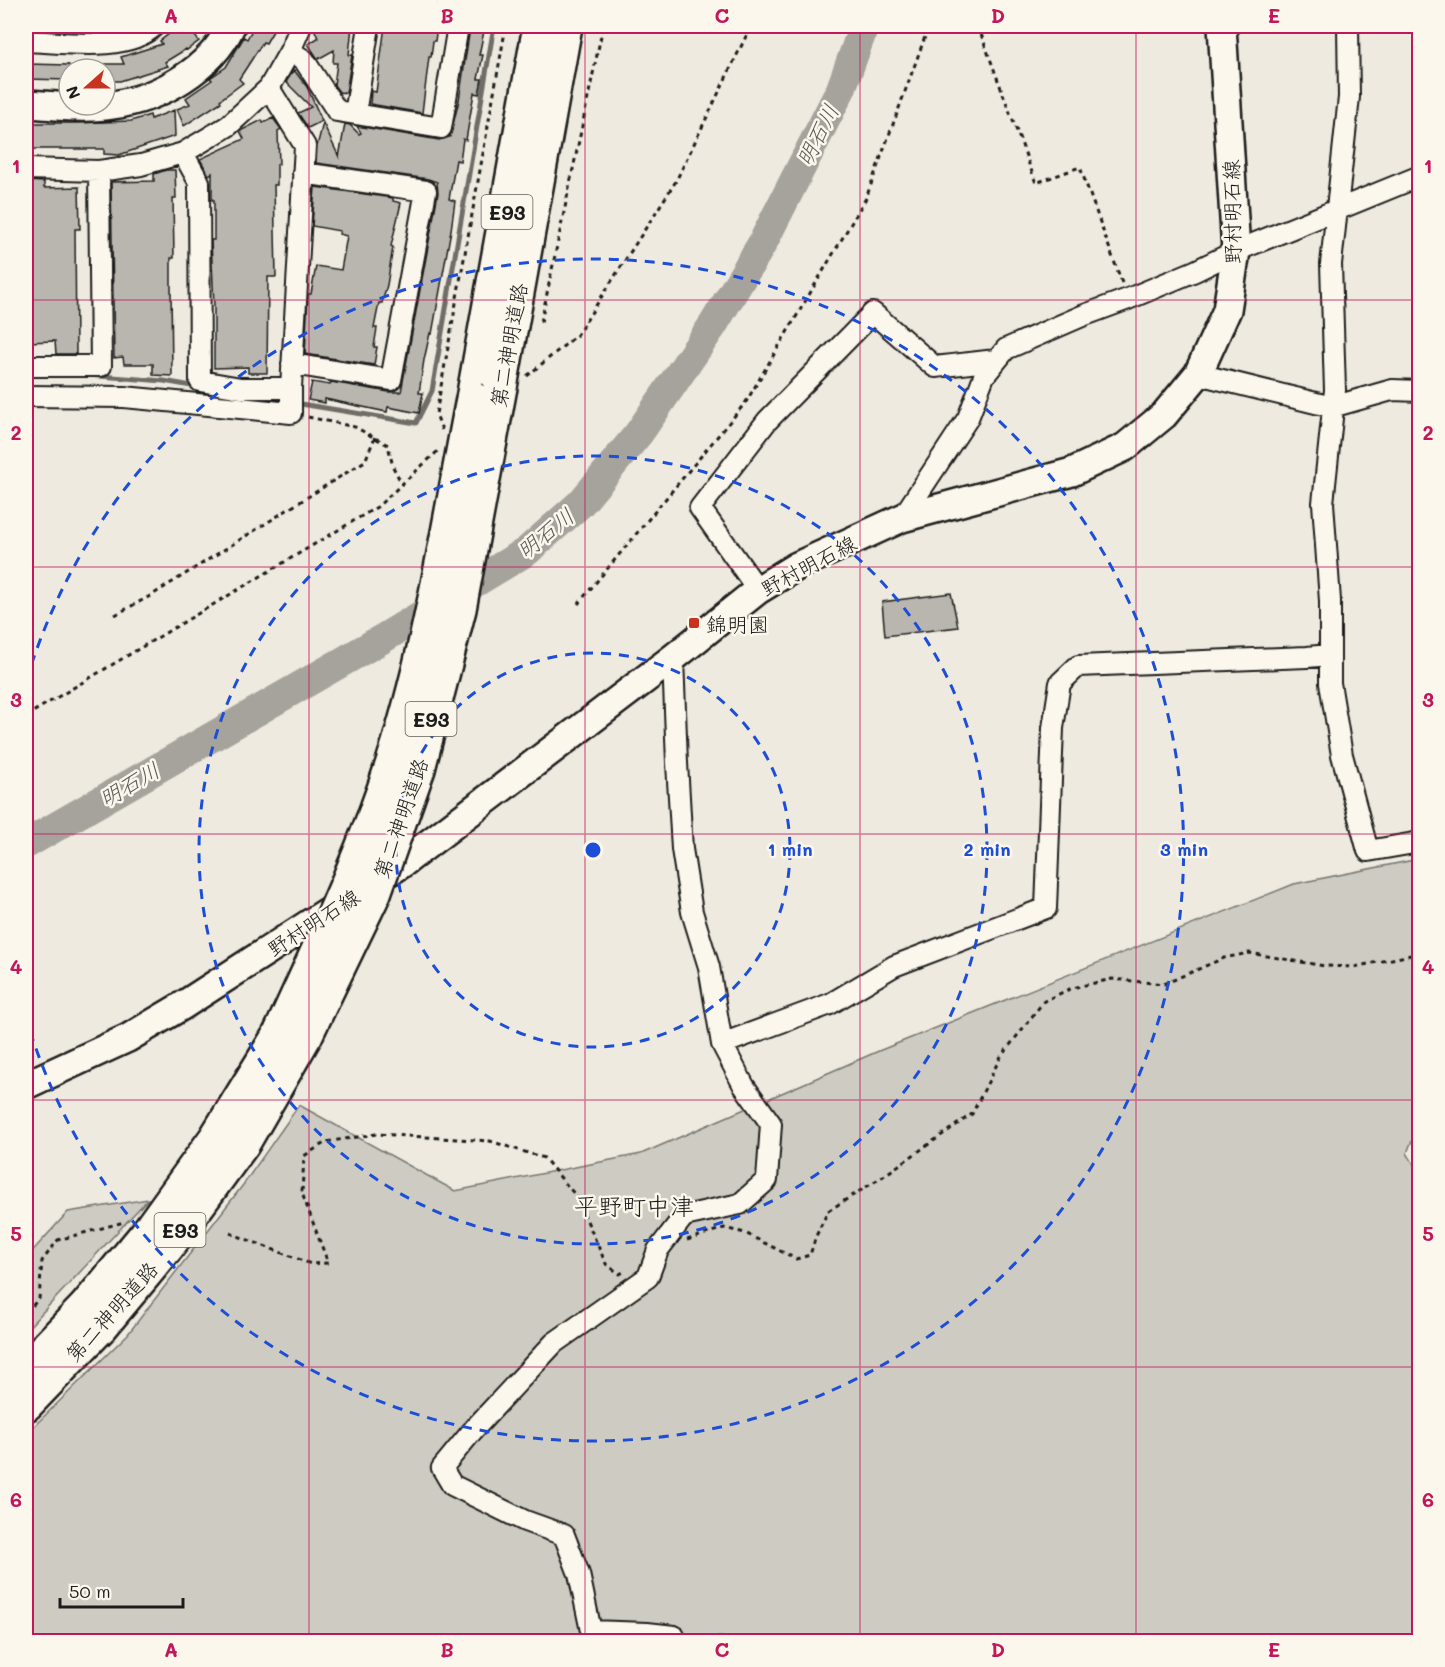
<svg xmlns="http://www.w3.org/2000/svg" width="1445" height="1667" font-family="Mali,'Klee One',sans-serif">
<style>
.green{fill:#ceccc2;stroke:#75746f;stroke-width:1.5}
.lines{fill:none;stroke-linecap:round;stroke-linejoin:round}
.stream{stroke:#6f6d69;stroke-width:5}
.river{stroke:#a6a39d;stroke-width:30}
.building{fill:#b9b6af;stroke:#1c1c1c;stroke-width:1.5}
.street-casing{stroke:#1c1c1c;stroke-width:24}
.secondary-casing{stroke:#1c1c1c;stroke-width:32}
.highway-casing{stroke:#1c1c1c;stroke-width:38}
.path{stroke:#1c1c1c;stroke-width:3;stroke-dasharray:4.5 4.5;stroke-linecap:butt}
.street{stroke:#fbf7ec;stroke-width:20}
.secondary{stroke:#fbf7ec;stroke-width:27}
.highway{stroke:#fbf7ec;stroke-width:33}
.highway-bridge-casing{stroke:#1c1c1c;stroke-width:38;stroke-linecap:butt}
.highway-bridge{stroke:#fbf7ec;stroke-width:33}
.grid{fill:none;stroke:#c2185b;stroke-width:1.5;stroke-opacity:0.55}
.ring{fill:none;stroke:#1d4ed8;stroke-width:3;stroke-dasharray:10 8}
.poi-dot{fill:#c8321e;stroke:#fbf7ec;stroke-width:2}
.labels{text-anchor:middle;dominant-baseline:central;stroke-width:5;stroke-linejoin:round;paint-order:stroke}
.shield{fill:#fbf7ec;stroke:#5f5e5a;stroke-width:1.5}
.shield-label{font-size:20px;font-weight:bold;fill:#1c1c1c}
.street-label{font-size:21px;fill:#1c1c1c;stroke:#fbf7ec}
.poi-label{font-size:21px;fill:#1c1c1c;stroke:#fbf7ec;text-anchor:start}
.water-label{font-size:22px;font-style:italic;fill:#5a5956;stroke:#fbf7ec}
.quarter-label{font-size:24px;fill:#1c1c1c;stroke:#fbf7ec}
.centre{fill:#1d4ed8;stroke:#fbf7ec;stroke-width:3}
.ring-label{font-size:18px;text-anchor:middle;font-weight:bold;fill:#1d4ed8;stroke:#fbf7ec;stroke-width:5;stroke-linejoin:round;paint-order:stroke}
.neatline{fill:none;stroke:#c2185b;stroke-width:2}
.grid-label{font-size:20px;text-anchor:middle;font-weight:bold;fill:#c2185b}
</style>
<rect width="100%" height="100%" fill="#eeeadf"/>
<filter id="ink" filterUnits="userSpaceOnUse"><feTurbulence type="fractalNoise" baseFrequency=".0167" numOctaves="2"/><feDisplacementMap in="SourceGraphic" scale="12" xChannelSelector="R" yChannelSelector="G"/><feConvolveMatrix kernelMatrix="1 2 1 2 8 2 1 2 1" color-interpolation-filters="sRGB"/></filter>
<g filter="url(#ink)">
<path class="green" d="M1419 859 1420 1120 1407 1153 1420 1174 1419 1641 26 1642V1434L128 1334 243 1185 299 1105 455 1191 641 1154 881 1050 1294 884Z
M148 1199 26 1330V1258L68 1212Z"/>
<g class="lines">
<path class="stream" d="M87 375 164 381 197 387
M257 397 286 401
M295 403 416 423 432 391 494 26"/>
<path class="river" d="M26 844 382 639 527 551 581 503 639 433 713 325 762 244 841 89 864 26"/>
</g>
<path class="building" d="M179 26H187L199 41 187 50 186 49 165 62 168 66 120 81H105V64H124L121 57 162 44 160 41Z
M254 26H276L266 43 263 42 239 79 243 83 220 100 221 102 184 126 177 109 190 104 186 98 212 80 210 78 226 67 244 37 247 39Z
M313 26H352L349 55H352L346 93 339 92 334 85 337 63H333L334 50 318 59 308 44 318 38Z
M385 26H437L435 41H433L431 57H429L422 113 370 104 371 91 376 92Z
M470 28 484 31 479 55H483L478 79H482L479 94 474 93 466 140 463 139 460 161 456 160 449 199 455 201 451 230 432 334 430 333 424 360 419 393H423L419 413 388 407 387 412 325 399V403L308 400 312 382 330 385 331 382 389 392H401L438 193 437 182 428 179 316 163 317 146 323 123 339 157 345 124 350 125 359 134 361 133 357 126 439 140 450 137 459 100Z
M26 64 69 65V80L26 79Z
M294 70 307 87 322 121 308 128 298 113 311 107 286 82Z
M174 110 175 136 119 155 104 154V149H26V123H75L131 121 150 115 151 119Z
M273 118 281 129 278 131 279 164H277V185H274L276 277H268L267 373H248V367L214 368V306L211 240H214V200H212V173L209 175 200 159 244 139 240 131 262 120 263 123Z
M166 170H175L176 198H173L174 258H171V288L172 376 153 375V364H124L123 357 114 358 111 182 154 181V174Z
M26 181 44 182V188L79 187 80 229H75L76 354H56L55 341 26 342Z
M315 187 393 198V201L401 203 391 246 393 247 387 285 382 303H379L374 328H377L374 347H377L374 365 305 354 308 294H311L316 266 341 270 347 236 339 234 340 231 312 226Z
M951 593 958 627 885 636 882 602Z"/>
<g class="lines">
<g class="street-casing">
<path id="street" d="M1348 26 1349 97 1331 264 1335 390 1323 503 1330 601V683L1342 755 1368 851 1420 842
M26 41C62 42 127 53 154 26
M290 51 304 60 337 111 441 128 458 26
M355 114 369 26
M183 153 199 182 200 381 241 388H291L305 146 269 88
M26 169 99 171 141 165 183 153 228 126 269 88 290 51 301 26
M292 364 391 380 426 191 303 173
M26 366H101L99 171
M1198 374 1332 407 1392 390 1420 391
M26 396 124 397 291 413V388
M902 518 968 418 984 376 1006 349 1082 316 1128 299 1195 271 1236 251 1420 176
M758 590 700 508 767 421 873 313 935 367 996 360
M673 658 677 763 682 849 692 912 709 967 722 1044 744 1086 771 1124 767 1180 740 1204 684 1216 658 1250 648 1277 554 1343 474 1429 442 1468 452 1485 525 1521 564 1535 579 1574 591 1631 647 1633 674 1636
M722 1044 830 1004 894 966 1046 908 1053 728 1060 683 1078 666 1307 657 1330 655"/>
</g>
<g class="secondary-casing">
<path id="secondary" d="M26 104C54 105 85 110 113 105 160 98 211 69 231 26
M26 1085 128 1038 182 1006 403 863 673 658 758 590 797 566 902 518 1072 472 1125 447 1164 415 1198 374 1227 310 1236 251 1222 26"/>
</g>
<g class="highway-casing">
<path id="highway" d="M500 387 565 26
M473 399 540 26
M26 1369 86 1307 146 1235 216 1138 280 1034
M26 1404 102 1325 167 1247 243 1143 306 1034"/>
</g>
<path class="path" d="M978 26 1036 183 1080 167 1122 283
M541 322 603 26
M527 376 577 335 676 181 751 26
M308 417 355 427 388 445 393 467 402 484
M442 430 436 414 506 26
M578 604 746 402 866 198 929 26
M115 615 152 595 365 461 375 437
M26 716 377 507 439 450
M230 1233 311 1264 328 1263 302 1193 304 1156 326 1142 376 1134 490 1141 544 1158 576 1196 606 1264 620 1274 623 1272
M687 1240 724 1228 745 1233 796 1259 810 1255 816 1236 828 1211 882 1177 972 1114 1000 1058 1044 1001 1072 988 1112 979 1164 984 1224 958 1249 953 1325 966 1354 967 1420 953
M26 1312 39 1299 42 1261 58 1240 124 1222
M691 1637 743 1639 751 1642"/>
<use href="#street" class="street"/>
<use href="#secondary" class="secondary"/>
<use href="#highway" class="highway"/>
<g class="highway-bridge-casing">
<path id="highway-bridge" d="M280 1034C322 942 366 850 396 753 432 638 450 517 473 399
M306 1034 374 893 418 769 459 609 500 387"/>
</g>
<use href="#highway-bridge" class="highway-bridge"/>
</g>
</g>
<path class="grid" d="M309 26V1642M585 26V1642M860 26V1642M1136 26V1642M26 300H1420M26 567H1420M26 834H1420M26 1100H1420M26 1367H1420"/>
<g class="ring">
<circle cx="593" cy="850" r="197"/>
<circle cx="593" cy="850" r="394"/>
<path d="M26 682A591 591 0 1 1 26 1018"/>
</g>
<rect class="poi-dot" x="688" y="617" width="12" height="12" rx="3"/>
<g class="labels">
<g class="shield">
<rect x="481.5" y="195" width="51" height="34" rx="4.5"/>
<rect x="405.5" y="702" width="51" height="34" rx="4.5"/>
<rect x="154.5" y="1213" width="51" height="34" rx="4.5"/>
</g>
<g class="shield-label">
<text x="507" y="212">E93</text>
<text x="431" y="719">E93</text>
<text x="180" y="1230">E93</text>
</g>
<g class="street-label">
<text transform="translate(1231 212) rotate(-91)">野村明石線</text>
<text transform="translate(508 345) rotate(-80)">第二神明道路</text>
<text transform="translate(808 565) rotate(-28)">野村明石線</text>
<text transform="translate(400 818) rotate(-71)">第二神明道路</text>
<text transform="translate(313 922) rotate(-33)">野村明石線</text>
<text transform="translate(111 1311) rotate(-48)">第二神明道路</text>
</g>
<g class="poi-label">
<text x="706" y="623">錦明園</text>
</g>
<g class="water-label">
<text transform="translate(817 135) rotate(-63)">明石川</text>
<text transform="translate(545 533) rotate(-39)">明石川</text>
<text transform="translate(129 784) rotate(-30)">明石川</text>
</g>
<g class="quarter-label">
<text x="634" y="1205">平野町中津</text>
</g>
</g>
<circle cx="593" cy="850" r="9" class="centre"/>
<g class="ring-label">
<text x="790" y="856">1 min</text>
<text x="987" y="856">2 min</text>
<text x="1184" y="856">3 min</text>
</g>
<rect width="1445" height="1667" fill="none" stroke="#fbf7ec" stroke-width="66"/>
<g transform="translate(87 87) rotate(249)"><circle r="28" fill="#fbf7ec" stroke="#a29f99" stroke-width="1.5"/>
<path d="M0-4.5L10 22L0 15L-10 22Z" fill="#c8321e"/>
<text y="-9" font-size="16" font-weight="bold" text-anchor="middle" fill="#1c1c1c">N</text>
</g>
<path d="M60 1598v9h123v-9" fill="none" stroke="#1c1c1c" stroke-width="3"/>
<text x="69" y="1598" font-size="18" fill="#1c1c1c" stroke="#fbf7ec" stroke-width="4.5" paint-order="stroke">50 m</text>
<rect x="33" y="33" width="1379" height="1601" class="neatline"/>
<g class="grid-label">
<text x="171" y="23">A</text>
<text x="447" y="23">B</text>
<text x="722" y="23">C</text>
<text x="998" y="23">D</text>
<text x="1274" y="23">E</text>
<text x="16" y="173">1</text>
<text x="1428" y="173">1</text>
<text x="16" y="440">2</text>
<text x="1428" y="440">2</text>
<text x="16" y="707">3</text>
<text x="1428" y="707">3</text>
<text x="16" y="974">4</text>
<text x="1428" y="974">4</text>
<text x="16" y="1241">5</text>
<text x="1428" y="1241">5</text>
<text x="16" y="1507">6</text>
<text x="1428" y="1507">6</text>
<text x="171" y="1657">A</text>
<text x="447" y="1657">B</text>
<text x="722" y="1657">C</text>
<text x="998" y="1657">D</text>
<text x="1274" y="1657">E</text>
</g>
</svg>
